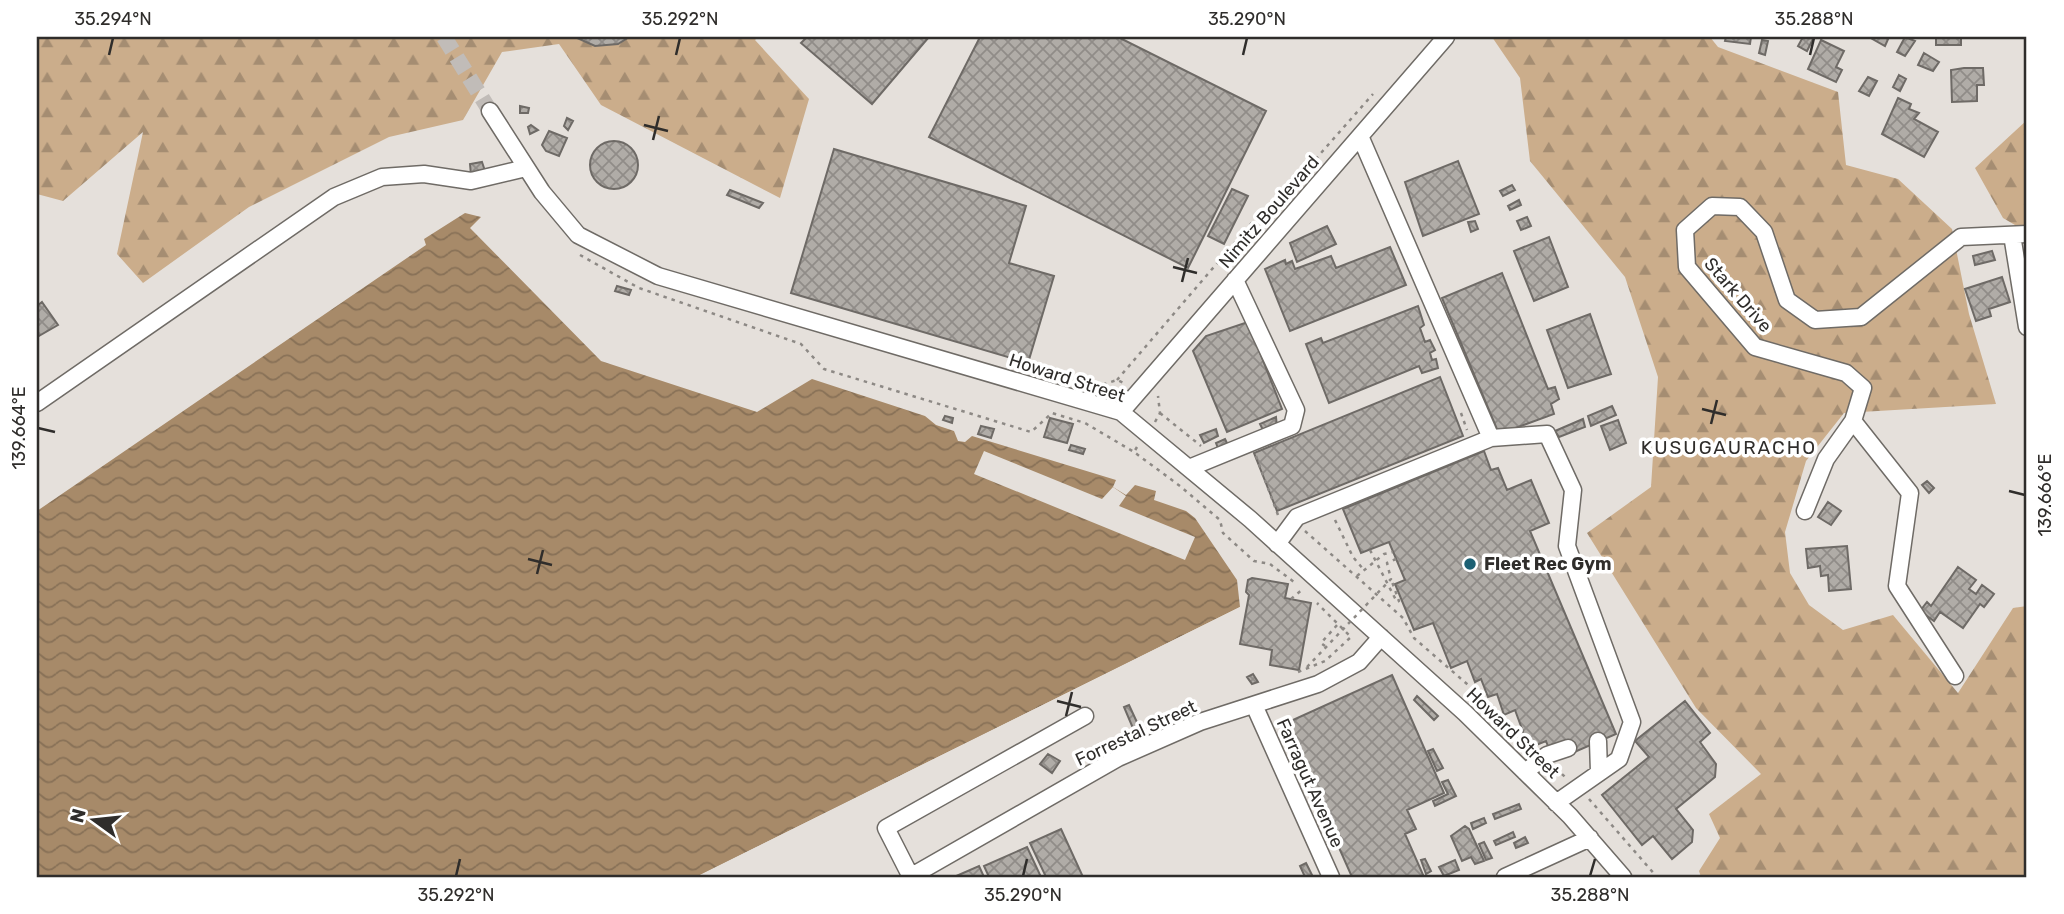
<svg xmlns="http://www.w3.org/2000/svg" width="2064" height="914" font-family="Rubik,sans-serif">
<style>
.forest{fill:url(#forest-firs)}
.water{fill:url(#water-waves)}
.pier{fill:#e5e0db}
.building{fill:url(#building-cross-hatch);stroke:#6e6a66;stroke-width:2}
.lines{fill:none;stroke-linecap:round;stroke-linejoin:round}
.minor-tunnel{stroke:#c1bcb8;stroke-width:16;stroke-dasharray:16 8;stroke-linecap:butt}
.minor-casing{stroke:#6f6b66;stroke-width:19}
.path{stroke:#8d8985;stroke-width:2.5;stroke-dasharray:3.5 5;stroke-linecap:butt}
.minor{stroke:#fff;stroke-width:16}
.path-bridge{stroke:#8d8985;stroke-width:2.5;stroke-dasharray:3.5 5;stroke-linecap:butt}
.ticks{fill:none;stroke:#2f2d2b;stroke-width:2.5}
.poi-dot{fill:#1c6073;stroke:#fff;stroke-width:2.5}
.labels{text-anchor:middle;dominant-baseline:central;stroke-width:7;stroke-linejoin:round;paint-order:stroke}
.street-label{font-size:18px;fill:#2f2d2b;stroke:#fff}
.poi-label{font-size:18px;font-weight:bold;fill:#2f2d2b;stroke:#fff;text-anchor:start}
.neighbourhood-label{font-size:19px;letter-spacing:2px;fill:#2f2d2b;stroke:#fff}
.neatline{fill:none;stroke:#2f2d2b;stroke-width:2.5}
.ticks-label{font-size:18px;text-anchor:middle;fill:#2f2d2b}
</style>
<defs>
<pattern id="forest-firs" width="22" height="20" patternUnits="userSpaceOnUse" patternTransform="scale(1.75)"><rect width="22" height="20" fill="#cbad8b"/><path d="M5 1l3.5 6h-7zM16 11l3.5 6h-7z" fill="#a58d72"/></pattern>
<pattern id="water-waves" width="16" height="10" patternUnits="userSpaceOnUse" patternTransform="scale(1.75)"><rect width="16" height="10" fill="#a78a69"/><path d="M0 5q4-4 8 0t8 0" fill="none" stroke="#887157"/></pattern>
<pattern id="building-cross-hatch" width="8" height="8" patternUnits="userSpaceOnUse" patternTransform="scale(1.75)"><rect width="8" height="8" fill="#b0aca7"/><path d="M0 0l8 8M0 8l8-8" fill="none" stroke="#908c88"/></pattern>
</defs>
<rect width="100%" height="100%" fill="#e5e0db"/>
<path class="forest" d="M37 37H758L755 40 809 99 780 198 601 105 559 44 502 52 463 120 389 137 249 207 143 283 117 254 143 132 63 201 37 194Z
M1492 37H1710L1718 47 1838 92 1846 165 1898 179 1952 229 1969 314 1996 404 1844 413 1806 461 1785 532 1790 573 1809 605 1843 630 1893 615 1958 693 2013 608 2027 606V877H1701L1699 871 1720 838 1709 814 1761 774 1696 708 1587 533 1651 487 1658 377 1625 277 1530 161 1520 78Z
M2027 120V232L2003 218 1975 168Z"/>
<path class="water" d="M465 213 481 217 470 228 601 361 757 412 812 379 925 416 936 425 954 431 958 441 965 442 972 436 1116 480 1113 487 1126 495 1135 485 1156 491 1154 500 1186 511 1195 518 1237 580 1240 607 696 877H37V511L426 245 424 239Z"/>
<path class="pier" d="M984 451 1102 499 1113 487 1126 496 1119 506 1195 537 1185 560 974 474Z
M1240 607V611L1215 626 704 877H696Z"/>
<path class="building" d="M575 37H629L618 44 595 46Z
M807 37H929L872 104 801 43Z
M980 37H1118L1266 111 1188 268 929 137Z
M1726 37H1751L1750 44 1725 41Z
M1803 37H1814L1807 51 1798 46Z
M1869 37H1889L1885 46Z
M1905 37 1915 41 1905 56 1897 52Z
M1936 37H1961V45H1936Z
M1762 40 1768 41 1765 55 1759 53Z
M1821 40 1844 51 1836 67 1842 70 1836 82 1808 69Z
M1924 53 1939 62 1933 71 1918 65Z
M1964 68H1983L1984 85H1977V101L1952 102 1951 70Z
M1899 75 1906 79 1900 91 1893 87Z
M1868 77 1877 81 1869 96 1859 91Z
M1898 98 1911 104 1909 109 1919 113 1914 119 1938 132 1924 157 1882 134Z
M520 106 529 108 528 113H520Z
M567 118 573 121 568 130 564 126Z
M531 125 538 130 530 134 528 127Z
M549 131 567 138 559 156 546 151 542 145Z
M590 165a24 24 0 1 1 48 0a24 24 0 1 1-48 0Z
M834 149 1026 206 1009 263 1054 276 1028 363 791 293Z
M1458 161 1479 214 1423 236 1405 182Z
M482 162 485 171 471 175 470 164Z
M1512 185 1515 190 1503 196 1500 191Z
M1232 189 1248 196 1224 244 1208 236Z
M730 190 763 203 759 208 727 195Z
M1519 200 1521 205 1510 210 1508 206Z
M1527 217 1531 226 1521 230 1517 221Z
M1475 221 1478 229 1471 232 1468 222Z
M1327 226 1336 244 1297 262 1290 243Z
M1549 237 1568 287 1534 301 1514 251Z
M1390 247 1406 285 1290 331 1265 269 1285 260 1286 264 1292 261 1295 269 1331 256 1336 268Z
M1992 251 1995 260 1975 265 1973 256Z
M1502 273 1548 389 1555 387 1559 399 1551 404 1554 414 1499 434 1442 298Z
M2002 277 2010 302 1989 309 1991 316 1976 321 1965 289Z
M617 286 631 290 629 295 615 291Z
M42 302 58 325 37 337V306Z
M1418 306 1424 325 1420 328 1425 342 1430 340 1435 350 1430 353 1432 360 1436 359 1438 368 1422 373 1419 366 1329 403 1306 344 1321 338 1323 343Z
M1590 314 1611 374 1568 388 1547 330Z
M1248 322 1282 409 1227 432 1193 351 1206 336Z
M1440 377 1463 436 1277 511 1254 453Z
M1612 406 1616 415 1591 426 1588 416Z
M945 416 953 418 952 423 943 420Z
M1276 417 1277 427 1264 432 1260 424Z
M1050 418 1073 424 1067 443 1044 437Z
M1583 419 1585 427 1559 437 1555 431Z
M1618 420 1626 443 1610 450 1601 426Z
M981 426 994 429 991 438 978 434Z
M1216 429 1218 436 1204 443 1200 435Z
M1225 439 1227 443 1218 448 1216 443Z
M1071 445 1085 449 1083 454 1069 450Z
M1484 451 1491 470 1498 468 1507 490 1531 480 1549 523 1530 531 1616 734 1570 754 1549 749 1546 741 1536 745 1525 737 1515 710 1504 715 1497 694 1488 697 1481 679 1475 682 1467 661 1451 668 1433 623 1414 630 1395 584 1405 580 1389 542 1361 553 1343 509Z
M1927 481 1934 488 1929 493 1922 485Z
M1828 502 1841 511 1831 525 1818 517Z
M1847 546 1851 589 1829 591 1828 575 1821 576 1820 566 1808 568 1806 549Z
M1958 567 1976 580 1969 589 1976 594 1982 585 1994 594 1984 607 1980 604 1963 628 1940 612 1934 621 1920 611 1927 602 1931 606Z
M1252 578 1288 584 1285 598 1311 603 1299 670 1270 665 1272 650 1240 644 1249 595 1246 592 1248 580Z
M1253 674 1258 682 1252 684 1247 677Z
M1392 675 1444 793 1407 810 1416 829 1405 834 1424 877H1352L1284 724Z
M1417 696 1438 716 1434 720 1414 700Z
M1685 701 1710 733 1700 742 1716 764 1715 777 1676 809 1693 830 1692 842 1672 859 1653 836 1642 845 1602 795 1649 757 1635 741Z
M1129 705 1141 731 1135 733 1124 707Z
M1433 749 1443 768 1437 771 1428 751Z
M1048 754 1060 761 1052 773 1040 764Z
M1448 780 1456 796 1435 806 1433 801 1448 794 1442 782Z
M1519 804 1521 809 1495 819 1493 814Z
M1484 818 1486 823 1473 829 1471 823Z
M1465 826 1469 829 1484 861 1475 864 1471 857 1462 861 1451 836Z
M1061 829 1083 877H1046L1030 843Z
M1513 832 1515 837 1496 845 1494 841Z
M1525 837 1528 843 1516 848 1514 843Z
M1484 842 1492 858 1486 860 1479 844Z
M1027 847 1041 877H989L984 866Z
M1425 859 1431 871 1426 874 1421 860Z
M1455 860 1459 870 1444 876 1439 867Z
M1306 863 1313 877H1305L1300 866Z
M979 866 984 877H954Z"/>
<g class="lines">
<path class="minor-tunnel" d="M444 37 490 111"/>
<g class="minor-casing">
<path id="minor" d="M490 111 542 192 578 235 658 276 1121 412 1250 519 1465 713 1570 816 1623 877
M1360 136 1491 438
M2012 235 2027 327
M37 403 334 197 382 177 424 174 471 181 526 168
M1121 412 1446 37
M1189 468 1292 426 1296 410 1235 280
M1805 511 1826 459 1853 421
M1277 544 1297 517 1491 438 1547 434 1573 490 1567 546 1632 722 1619 759 1556 803
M1955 676 1897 586 1910 493 1853 421 1863 388 1846 373 1755 347 1687 267 1685 230 1712 206 1740 207 1764 232 1787 300 1815 320 1861 317 1961 237 2027 234
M1254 705 1331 877
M1598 741 1599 772
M1525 772 1547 755 1568 748
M910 877 1118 758 1200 722 1318 684 1359 662 1381 637
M911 877 886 828 1085 716
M1505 877 1590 838"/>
</g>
<path class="path" d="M580 255 639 288 801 344 824 369 1031 432 1052 413 1085 423 1134 452
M1117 380 1255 219 1283 196 1373 94
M1095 387 1117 380 1126 384
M1160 413 1201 446
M1461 413 1467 430
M1155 422 1160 413 1158 396
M1137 447 1134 452 1180 486 1220 520 1223 533 1254 561 1270 564 1294 582
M1256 456 1278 515
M1335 520 1353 557 1364 570
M1305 531 1403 618 1414 638 1482 697 1533 747
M1370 550 1397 602 1399 601 1391 579
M1357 576 1384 554 1393 552
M1291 599 1303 589
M1325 646 1321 643 1338 624
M1298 672 1325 661 1351 637 1317 603
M1556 768 1566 778
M1589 799 1657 877"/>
<use href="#minor" class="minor"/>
<path class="path-bridge" d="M1307 667 1391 579 1387 563 1396 559"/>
</g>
<path class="ticks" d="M109 55 113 38M676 55 680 38M1243 55 1247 38M1810 55 1814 38M644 125 668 131M653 140 659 116M1173 267 1197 273M1182 282 1188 258M1702 409 1726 415M1711 424 1717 400M38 428 55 432M2009 491 2025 495M528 559 552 565M537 574 543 550M1057 701 1081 707M1066 716 1072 692M456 876 460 859M1023 876 1027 859M1590 876 1595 859"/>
<circle class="poi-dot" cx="1470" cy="564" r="7"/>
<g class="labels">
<g class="street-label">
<text transform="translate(1269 212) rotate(-49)">Nimitz Boulevard</text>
<text transform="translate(1738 295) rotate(49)">Stark Drive</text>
<text transform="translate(1067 378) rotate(18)">Howard Street</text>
<text transform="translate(1136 733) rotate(-25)">Forrestal Street</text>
<text transform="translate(1513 733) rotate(44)">Howard Street</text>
<text transform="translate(1310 783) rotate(66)">Farragut Avenue</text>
</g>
<g class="poi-label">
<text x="1484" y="564">Fleet Rec Gym</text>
</g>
<g class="neighbourhood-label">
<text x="1729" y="447">KUSUGAURACHO</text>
</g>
</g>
<rect width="2064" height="914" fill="none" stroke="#ffffff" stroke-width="77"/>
<g transform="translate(94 820) rotate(285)" stroke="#ffffff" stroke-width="5" paint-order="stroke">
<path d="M0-5L12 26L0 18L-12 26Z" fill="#2f2d2b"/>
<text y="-10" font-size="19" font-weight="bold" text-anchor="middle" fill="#2f2d2b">N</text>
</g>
<rect x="38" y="38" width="1987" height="838" class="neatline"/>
<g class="ticks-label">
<text x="113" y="25">35.294°N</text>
<text x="680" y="25">35.292°N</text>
<text x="1247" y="25">35.290°N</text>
<text x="1814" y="25">35.288°N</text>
<text transform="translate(19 428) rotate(-90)" y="6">139.664°E</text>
<text transform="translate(2045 495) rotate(-90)" y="6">139.666°E</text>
<text x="456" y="901">35.292°N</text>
<text x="1023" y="901">35.290°N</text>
<text x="1590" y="901">35.288°N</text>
</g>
</svg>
